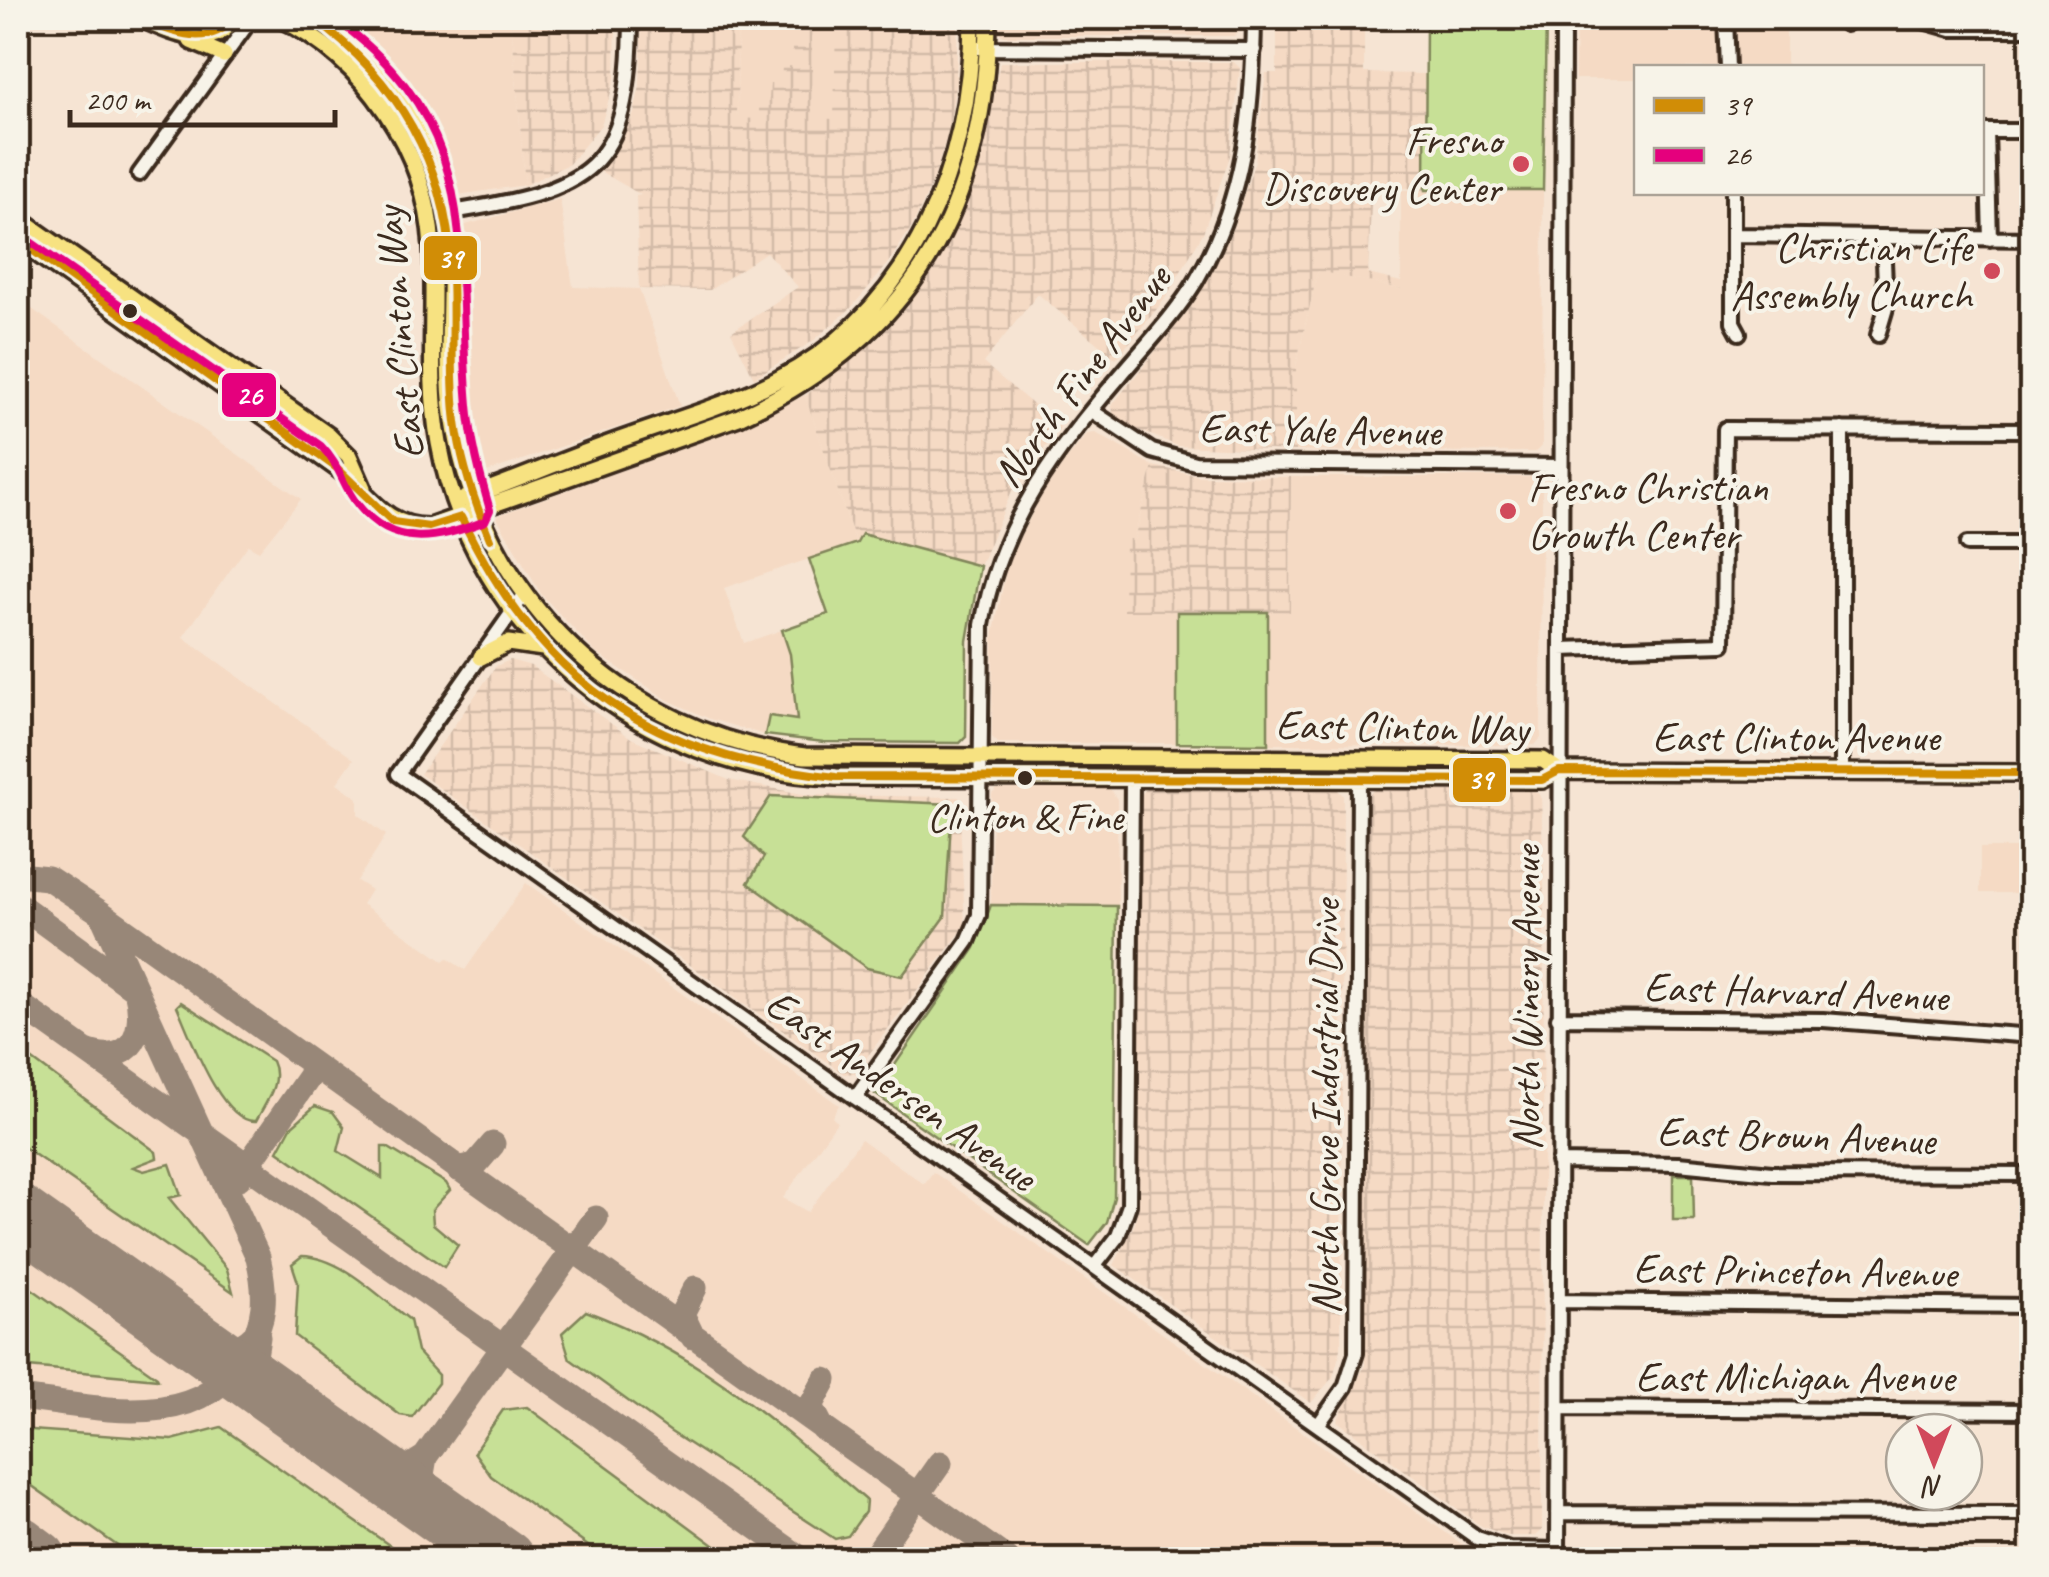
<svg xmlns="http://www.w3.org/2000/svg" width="2049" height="1577" font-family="Caveat,sans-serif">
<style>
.built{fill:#f5dac4}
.industrial{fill:url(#industrial-grid)}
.green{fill:#c7e096;stroke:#81855a;stroke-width:2.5}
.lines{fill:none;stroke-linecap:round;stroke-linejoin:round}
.taxiway{stroke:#988778;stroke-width:25}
.runway{stroke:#988778;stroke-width:60}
.minor-casing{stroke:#3b2a1e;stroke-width:20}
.major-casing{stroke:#3b2a1e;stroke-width:22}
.minor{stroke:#f7f3e8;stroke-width:12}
.major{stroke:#f7e281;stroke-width:15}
.bus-1-casing{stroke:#f7f3e8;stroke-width:15}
.bus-2-casing{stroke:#f7f3e8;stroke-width:15}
.bus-1{stroke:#d18d06;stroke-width:8}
.bus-2{stroke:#e5007d;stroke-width:8}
.poi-dot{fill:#d1495b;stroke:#f7f3e8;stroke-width:4}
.bus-dot{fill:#3b2a1e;stroke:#f7f3e8;stroke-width:4}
.labels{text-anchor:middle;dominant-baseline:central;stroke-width:8;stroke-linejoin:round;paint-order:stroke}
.bus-label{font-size:40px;fill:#3b2a1e;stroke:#f7f3e8}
.poi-label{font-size:42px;fill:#3b2a1e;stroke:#f7f3e8;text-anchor:end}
.street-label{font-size:42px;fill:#3b2a1e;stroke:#f7f3e8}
.line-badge{stroke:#f7f3e8;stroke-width:4}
.badge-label{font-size:28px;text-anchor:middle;font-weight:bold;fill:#fff}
</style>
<defs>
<pattern id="industrial-grid" width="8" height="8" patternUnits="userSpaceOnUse" patternTransform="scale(2.5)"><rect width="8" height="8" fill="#f5dac4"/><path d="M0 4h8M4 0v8" fill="none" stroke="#d3bba8"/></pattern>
</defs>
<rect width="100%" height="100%" fill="#f6e4d3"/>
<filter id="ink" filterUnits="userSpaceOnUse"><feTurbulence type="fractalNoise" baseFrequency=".01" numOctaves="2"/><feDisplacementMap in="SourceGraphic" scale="20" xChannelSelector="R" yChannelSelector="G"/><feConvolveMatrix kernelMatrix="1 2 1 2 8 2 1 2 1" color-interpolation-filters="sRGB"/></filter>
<g filter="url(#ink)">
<path class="built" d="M333 18H511L525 185 458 195 436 136 407 85 381 53 377 56Z
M738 18 792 22V67H782V83H770L812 117V18H837L835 119H737Z
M998 18H1240V31L1234 36H1004L998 32Z
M1576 18H1786V63L1791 67 1636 68V79H1575Z
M1401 190H1543L1542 446 1536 452 1296 451V365L1318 270 1401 289Z
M560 199 573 287 639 289 680 406 481 474 471 443 463 384 462 226Z
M22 302 301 499 259 551 248 545 183 637 354 759 337 783 358 798V814L386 835 357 881 371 890 362 904 443 961 447 958 465 970 526 883 839 1105 832 1117 837 1122 783 1198 808 1212 861 1139 924 1184 933 1172 1483 1559H18V307Z
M805 395 856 543 724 588 744 643 782 630 790 654 797 721 769 716 765 735 710 719 668 700 596 653 541 594 496 516 741 427Z
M1096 433 1153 466 1134 539H1125L1177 612V743H998L992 737 993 637 1008 560 1049 481 1087 434Z
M1291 477H1536L1542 484 1541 738 1535 745 1268 744V612L1290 611Z
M997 789H1110L1117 799 1118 907 991 905 992 794Z
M1980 848H2031V893H1980Z"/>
<path class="industrial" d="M511 18H616L615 79 601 125 569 164 525 185Z
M642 18H738L737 118 759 119V99H769L770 83H781L782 67 792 66V23L776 22V18H812V118L834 119 836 18H958L956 82 948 133 933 181 912 227 884 269 851 308 813 341 754 378 731 332 798 287 766 252 710 290 639 289 636 196 641 195 600 171 618 148 634 113 640 86Z
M1277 29H1364V73L1426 74 1425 190 1370 184 1366 202 1371 204 1368 274 1401 282V289L1318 271 1296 365V451L1178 446 1131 427 1113 413 1112 405 1187 312 1233 228 1255 161 1266 73H1277Z
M1000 62H1234L1240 68 1230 156 1203 233 1165 299 1116 359 1038 294 983 363 1060 427 1011 493 980 566 863 534 856 543 805 396 878 338 941 257 982 161Z
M1153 466 1201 476 1291 477 1290 612 1124 611 1125 539H1134Z
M510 660 531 666 631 738 729 780 808 795 959 797 965 926 855 1073 844 1074 420 774 496 666Z
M1146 789 1338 790 1343 795 1341 1349 1333 1377 1311 1403 1114 1265 1135 1223 1139 1198 1141 795Z
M1374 790 1535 791 1541 796 1544 887 1542 1530 1536 1536H1508L1481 1526 1337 1421 1365 1365 1369 795Z"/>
<path class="green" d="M1426 18H1546L1543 190H1425Z
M862 534 980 566 967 641 966 737 960 743 824 742 765 735 769 716 797 720 790 654 782 630 828 614 809 559 857 543Z
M1177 612H1268V744L1177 743Z
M771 796 952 804 945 917 902 976 867 968 748 883 764 857 744 837Z
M991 905 1117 906 1114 1197 1107 1222 1089 1245 875 1094 975 948Z
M181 1002 272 1061C282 1082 266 1102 256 1121 221 1124 190 1035 177 1006Z
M18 1049 156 1152 157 1158 133 1167 144 1171 170 1164 181 1195 169 1198 227 1269 233 1292 18 1143Z
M315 1106 333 1112 344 1127 338 1151 382 1178V1147H387L446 1183 450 1190 432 1210 433 1224 458 1245 444 1267 278 1151 291 1127Z
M1673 1175H1693L1694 1220H1673Z
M302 1256C342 1257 379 1297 410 1320L417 1352 438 1375V1383L412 1417 400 1415 295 1336 298 1282 292 1264Z
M18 1279 157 1377 158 1379 18 1366Z
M586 1311C704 1356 772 1420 866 1500L865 1512 848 1536 835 1539 671 1432 570 1359 562 1333Z
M527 1407 733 1559H606L491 1476 474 1452 503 1410Z
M221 1427 228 1432 409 1559H136L18 1476V1429L172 1440Z"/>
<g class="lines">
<path class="taxiway" d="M18 875 48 878 101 913 1008 1560
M18 904 136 990C147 1029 133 1070 84 1050
M18 1003 803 1560
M458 1169 475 1165 493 1144
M239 1178 316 1067
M258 1337 254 1363 265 1389
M693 1337 682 1314 695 1288
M196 1341C219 1349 237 1355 255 1335
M18 1398C96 1406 197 1436 246 1354 266 1321 267 1295 258 1257L101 913
M823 1429 811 1406 825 1380
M425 1457 421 1480 434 1509
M371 1465 406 1469 425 1457 596 1218
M872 1560 940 1463"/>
<path class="runway" d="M18 1214 505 1560
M18 1545 38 1560"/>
<g class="minor-casing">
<path id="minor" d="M1726 18 1728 68
M1912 18 1951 29H2032
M1846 24 1853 18
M977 48 1254 50
M1982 131H2032
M1987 131 1990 239
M139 174 252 18
M1733 192V322L1739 333
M446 213C591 190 630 173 631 18
M1734 235 2032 239
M1878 335 1886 308 1883 238
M1092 411 1152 451 1195 463 1561 466
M1842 429V772
M1967 544H2032
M524 595 398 774 1477 1538 1509 1549 1558 1550
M1561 649 1723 644 1725 429 2032 430
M1558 1018 1823 1020 2032 1036
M855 1098 968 941 979 915 982 625C999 524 1055 452 1120 376 1146 345 1175 315 1196 281 1245 198 1253 111 1254 18
M1558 1162 1678 1164 1772 1173 2032 1174
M1094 1267 1118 1236 1129 1205 1132 778
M1558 1301 2032 1306
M1558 1408 2032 1411
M1318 1425 1345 1387 1356 1353 1359 779
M1558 1513 2032 1514
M1558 1560 1563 18"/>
</g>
<g class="major-casing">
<path id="major" d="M139 18C170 31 211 53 235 18
M279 18C366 60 426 150 432 247 436 312 427 378 439 443 474 635 645 771 836 777L1542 780 1559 771 2032 773
M313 18C390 69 447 155 450 249 452 304 445 361 453 415 479 598 624 735 805 756L1543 760 1559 771
M191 41 224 55
M18 218 329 436 349 456 363 488
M18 240 338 469C370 495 384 527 429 527L739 417C913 336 987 207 988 18
M464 499C519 479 573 456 628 437 678 419 729 405 777 380 913 310 972 163 972 18
M481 657 508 643 543 648"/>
</g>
<use href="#minor" class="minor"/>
<use href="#major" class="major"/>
<g class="bus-1-casing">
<path id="bus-1" d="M139 18C172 32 207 49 235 18
M313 18C401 82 448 167 452 276 454 325 450 374 456 422 461 463 474 501 490 539
M18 240 338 469 393 522 429 527 461 517C540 684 653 757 836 777L1542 780 1559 771 2032 773"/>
</g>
<g class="bus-2-casing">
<path id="bus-2" d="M18 233 321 446C341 466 342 486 358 505 393 549 438 540 485 521L490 510C480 475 471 441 468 405 454 244 486 129 334 18"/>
</g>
<use href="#bus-1" class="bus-1"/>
<use href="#bus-2" class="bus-2"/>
</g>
</g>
<g class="poi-dot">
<circle cx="1521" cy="164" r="10"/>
<circle cx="1992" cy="271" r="10"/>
<circle cx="1508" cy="511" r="10"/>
</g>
<g class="bus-dot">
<circle cx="130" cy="311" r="9"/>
<circle cx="1025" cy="778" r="9"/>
</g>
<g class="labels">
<g class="bus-label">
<text x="1025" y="817">Clinton &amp; Fine</text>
</g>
<g class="poi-label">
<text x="1501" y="140">Fresno<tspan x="1501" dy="48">Discovery Center</tspan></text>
<text x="1972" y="247">Christian Life<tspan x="1972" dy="48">Assembly Church</tspan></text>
<text x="1528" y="487" text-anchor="start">Fresno Christian<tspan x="1528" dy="48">Growth Center</tspan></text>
</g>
<g class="street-label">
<text transform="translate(399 333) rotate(-95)">East Clinton Way</text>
<text transform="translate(1082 376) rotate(-53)">North Fine Avenue</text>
<text transform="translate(1320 430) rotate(1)">East Yale Avenue</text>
<text transform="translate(1402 727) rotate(1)">East Clinton Way</text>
<text x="1796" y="737">East Clinton Avenue</text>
<text transform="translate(1796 992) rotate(2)">East Harvard Avenue</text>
<text transform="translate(1526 998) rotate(-90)">North Winery Avenue</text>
<text transform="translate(901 1090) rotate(35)">East Andersen Avenue</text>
<text transform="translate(1325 1107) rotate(-90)">North Grove Industrial Drive</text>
<text transform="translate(1796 1136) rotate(2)">East Brown Avenue</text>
<text transform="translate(1795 1271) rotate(1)">East Princeton Avenue</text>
<text x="1795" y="1377">East Michigan Avenue</text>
</g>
</g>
<g class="line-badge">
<rect x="422" y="234" width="57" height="48" rx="10" fill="#d18d06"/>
<rect x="220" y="371" width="58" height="48" rx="10" fill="#e5007d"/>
<rect x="1451" y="756" width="57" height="48" rx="10" fill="#d18d06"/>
</g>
<g class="badge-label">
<text x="450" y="268">39</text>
<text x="249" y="405">26</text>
<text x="1480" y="789">39</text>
</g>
<rect width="2049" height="1577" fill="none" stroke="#f7f3e8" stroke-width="60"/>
<rect x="30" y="30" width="1989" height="1517" fill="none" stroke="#3b2a1e" stroke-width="4" filter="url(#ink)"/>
<rect x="1634" y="65" width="350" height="130" fill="#f7f3e8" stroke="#aca397" stroke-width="2.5"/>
<rect x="1654" y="98" width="50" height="15" fill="#d18d06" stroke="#aca397" stroke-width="2.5"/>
<text x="1724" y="115" font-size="30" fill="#3b2a1e">39</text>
<rect x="1654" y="148" width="50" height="15" fill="#e5007d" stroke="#aca397" stroke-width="2.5"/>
<text x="1724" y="165" font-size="30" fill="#3b2a1e">26</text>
<g transform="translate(1934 1462) rotate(180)"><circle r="48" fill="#f7f3e8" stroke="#aca397" stroke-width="2.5"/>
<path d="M0-8L18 38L0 25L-18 38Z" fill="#d1495b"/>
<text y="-15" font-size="28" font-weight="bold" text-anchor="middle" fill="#3b2a1e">N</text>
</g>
<path d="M70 110v15h265v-15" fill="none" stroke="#3b2a1e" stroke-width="5"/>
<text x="85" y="110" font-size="30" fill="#3b2a1e" stroke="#f7f3e8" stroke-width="8" paint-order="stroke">200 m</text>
</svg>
